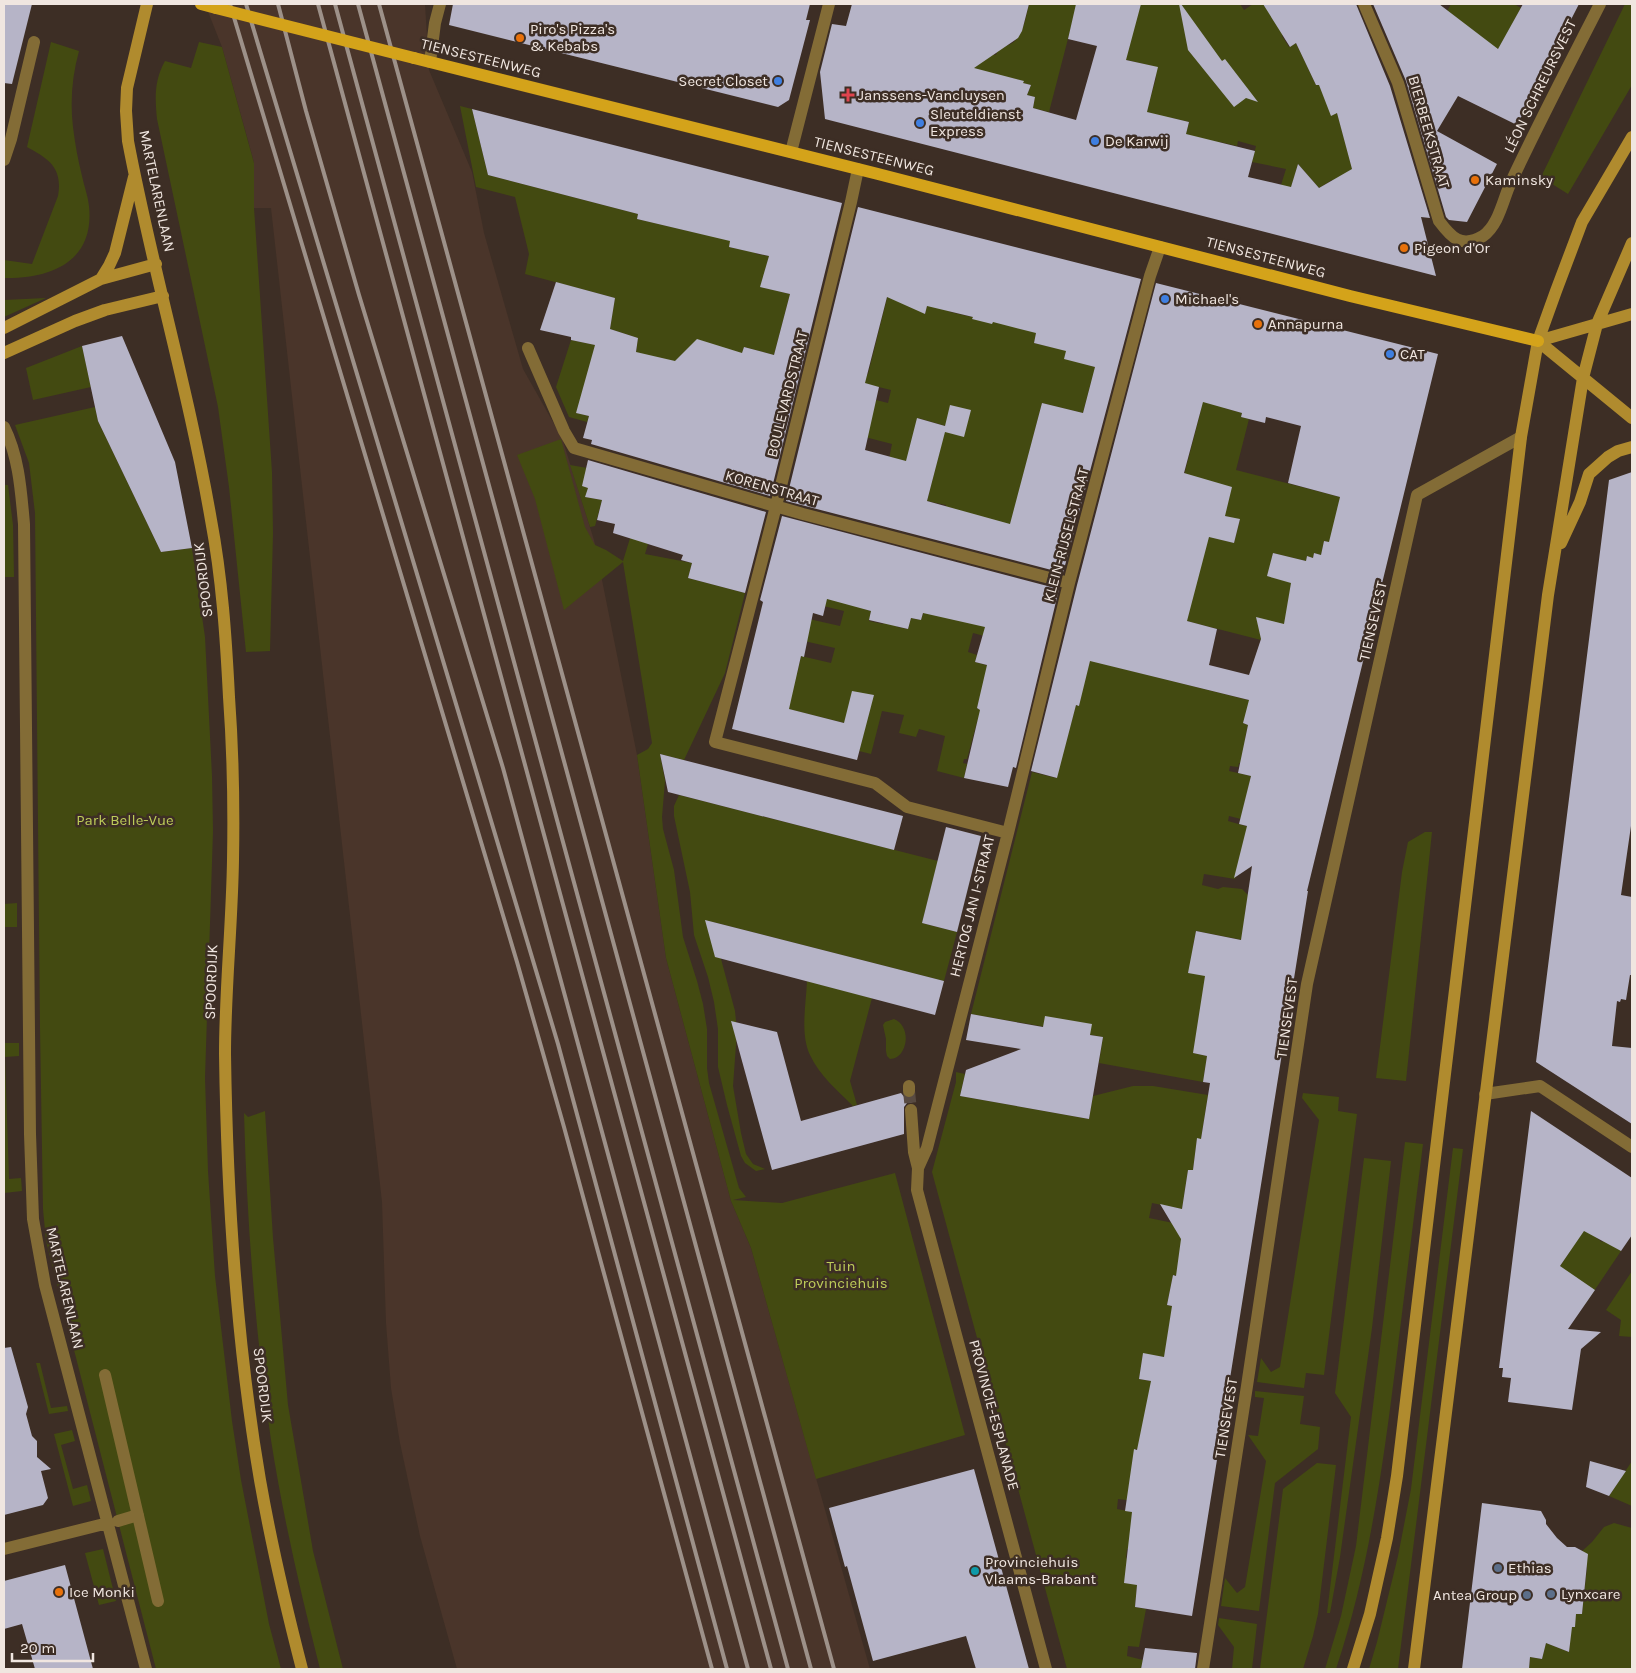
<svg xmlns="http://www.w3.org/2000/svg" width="1636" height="1673" font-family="Karla,sans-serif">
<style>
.built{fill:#4a352a}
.green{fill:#434a11}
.building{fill:#b6b4c7;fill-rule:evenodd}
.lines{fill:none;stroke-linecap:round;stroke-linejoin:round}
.street-tunnel{stroke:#584a41;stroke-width:12;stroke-dasharray:12 6;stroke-linecap:butt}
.street{stroke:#836c36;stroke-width:12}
.secondary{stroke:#b08b2e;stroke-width:12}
.primary{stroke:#d4a31a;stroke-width:12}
.rail{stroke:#9d9189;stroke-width:4}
.primary-bridge{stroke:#d4a31a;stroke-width:12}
.food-dot{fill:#e8710a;stroke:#3d2e25;stroke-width:2}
.shop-dot{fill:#3f7fe0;stroke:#3d2e25;stroke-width:2}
.health-dot{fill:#e0444e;stroke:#3d2e25;stroke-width:2}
.service-dot{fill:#5c6f8a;stroke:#3d2e25;stroke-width:2}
.culture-dot{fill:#0f9aa8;stroke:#3d2e25;stroke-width:2}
.labels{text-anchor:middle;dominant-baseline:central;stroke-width:5;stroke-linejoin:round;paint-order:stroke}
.poi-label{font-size:15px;fill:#f0e6e0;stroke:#3d2e25;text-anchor:start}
.street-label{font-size:15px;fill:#f0e6e0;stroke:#3d2e25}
.park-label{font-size:15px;fill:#becd59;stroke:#3d2e25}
</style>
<rect width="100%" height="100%" fill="#3d2e25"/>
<path class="built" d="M205 4H425L429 70 472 172 484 233 523 369 562 438 594 540 637 755 666 958 731 1201 751 1248 870 1669H457L420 1536 400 1443 391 1388 386 1323 382 1202 271 208H254V163L249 144 222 47Z"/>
<path class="green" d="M1029 4H1077L1049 112 1033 108 1035 97 1027 95 1031 85 1023 83V81L1011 78 957 80 965 47 996 55 999 46C1022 48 1025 20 1029 4Z
M1107 4H1240L1244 10 1253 4H1273L1267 8 1284 34 1282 36 1289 47 1296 43 1316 85 1332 80 1337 112 1356 183 1339 187 1332 180 1319 188 1298 164 1291 188 1281 185 1286 169 1252 162 1256 146 1238 141 1237 146 1220 142 1212 175 1184 141 1189 122 1172 118 1169 128 1141 132 1156 78 1152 66 1127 60 1122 76 1118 7Z
M1451 4H1514L1521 8 1498 50 1447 11Z
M1625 4H1632V85L1568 194 1541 177Z
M51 42 79 51C72 76 70 102 73 127 75 144 78 160 82 176 84 186 88 196 89 206 95 262 50 279 4 278V260L32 264 58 196C63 168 49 159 27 147Z
M199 42 222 47 254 163V208L272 472 273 533 270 651 246 652 229 487 218 407 157 119C155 98 154 81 165 61L191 68Z
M460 106 472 109 488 175 638 214 637 219 706 235 732 233 729 247 748 251 760 240 756 254 769 256 761 287 790 294 774 355 744 347 739 364 577 413 589 416 587 422 569 417 556 387 571 340 636 353 638 338 610 329 615 298 525 274 529 254 515 197 476 187Z
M888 294 925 314 930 294 950 312 972 317 976 305 1038 325 1034 343 1056 348 1068 304 1084 364 1095 367 1101 342 1110 386 1091 382 1083 413 1042 403 1010 527 946 507V505L927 501 946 426 918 418 914 484 888 464 892 444 865 437 876 400 888 403 891 390 858 382 868 374Z
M46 298 4 317V300Z
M82 346 91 387 33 400 26 368Z
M1232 376 1224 408 1242 413 1241 417 1249 419 1236 470 1340 497 1332 543 1324 541 1321 555 1314 553 1313 558 1307 556 1306 561 1273 553 1268 576 1318 589V624L1262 637 1261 640 1171 617 1193 532 1234 543 1240 520 1199 509 1182 483 1201 410 1180 404Z
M95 407 98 421 161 552 192 548 205 637 212 776 213 831 205 1078 208 1171 215 1276 232 1421 241 1480 269 1624 281 1669H156L46 1241 43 1209 40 1028 35 513 29 463 15 425Z
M561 439 585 527 595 545 606 550 623 561 631 535 648 544 645 554 692 563 688 578 745 593 725 673 684 760 660 754 665 781 662 817 663 829 674 870 683 937 697 981 703 1004 707 1029V1068L709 1083 739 1188 746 1197 733 1200 782 1203 895 1173 965 1435 816 1479 751 1248 731 1201 666 958 637 755 648 749 652 743 623 562 564 610 535 499 517 455Z
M570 465 593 469 586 497 602 500 595 526 590 527Z
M4 485H8L13 525 14 577H4Z
M825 581 864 606V609L871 611 869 621 883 624 885 618 898 622 897 627 908 629 911 618 921 620 924 611 996 614 988 637 973 633 968 652 977 655 975 662 989 666 977 708 983 711 977 722 967 759H964L963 763 967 764 964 778 937 771 945 736 919 729 916 737 899 733 904 715 882 711 871 754 859 751 865 728 788 709 746 675 749 660 797 674 801 656 831 663 835 648 804 641 809 619 840 626 844 611 819 605Z
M1084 659 1276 707 1243 723 1248 725 1245 738 1254 767 1239 763 1238 767 1230 766 1229 771 1251 776 1241 819 1229 816 1228 821 1249 827 1235 879 1204 874 1202 885 1218 889 1223 887 1242 889 1248 895 1245 913 1252 914 1248 941 1196 931 1193 946 1250 956 1260 986 1193 1053 1207 1056 1203 1082 1099 1063 1103 1037 971 1014 1032 772 1056 778 1076 705 1079 706 1084 684Z
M679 795 938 861 922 923 957 932 944 981 713 922 721 959 735 1011 737 1031 733 1086 741 1133 746 1154 753 1164 765 1169 756 1171 745 1163 741 1156 727 1105 718 1067V1029L714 1002 708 977 694 935 690 892 674 816V806Z
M1425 832H1432L1406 1081 1376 1078 1402 872 1408 842Z
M17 903V927H4V904Z
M807 981 872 998 850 1081 857 1105 853 1106C838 1091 819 1075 810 1055 800 1034 806 1005 807 981Z
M894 1019C913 1027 907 1059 890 1059L887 1056 886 1051V1039L883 1025 885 1022Z
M4 1043H19V1056L5 1057 9 1179 21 1178 22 1191 4 1193Z
M956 1072 965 1074 960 1096 1089 1119 1093 1096 1133 1086H1153L1208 1095 1201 1139H1197L1193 1170H1188L1182 1209 1152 1203 1149 1218 1178 1224 1182 1237V1277L1173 1275 1167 1305 1182 1309 1164 1357 1143 1354 1139 1379 1167 1384 1154 1452 1135 1449 1144 1502 1118 1499 1117 1509 1138 1513 1135 1549H1127L1126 1558 1128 1559 1137 1585 1135 1607 1146 1609 1139 1647 1128 1646 1127 1656 1143 1660 1141 1669H1067L932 1172 956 1082Z
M1303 1093 1339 1097 1338 1111 1357 1114 1324 1375 1306 1373 1304 1388 1257 1382 1261 1358 1271 1372 1280 1367 1319 1120 1302 1098Z
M265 1111 273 1238 288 1405 313 1551 343 1669H320C301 1594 283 1517 271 1440 255 1332 247 1222 244 1113L248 1117Z
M1405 1142 1423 1144C1414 1217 1405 1289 1396 1362 1383 1466 1369 1570 1336 1669H1325L1341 1616 1356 1546Z
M1453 1148 1463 1149 1398 1669H1369L1377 1642 1398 1556 1411 1489Z
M1364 1158 1391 1161 1372 1328 1340 1557 1330 1613H1327L1351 1417 1335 1393Z
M1541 1192 1598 1239 1602 1242 1604 1240 1621 1251 1584 1306 1551 1302 1555 1274 1570 1251 1536 1228Z
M1632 1271V1337L1619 1336 1621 1320 1606 1310Z
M40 1363 51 1408 67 1406 68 1411 49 1414 36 1363Z
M1255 1391 1304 1396 1300 1424 1320 1427 1318 1449 1275 1483 1259 1611 1221 1606 1225 1578 1237 1593 1245 1587 1266 1461 1248 1435 1258 1436 1264 1398 1255 1397Z
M72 1430 75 1441 61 1445 73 1489 87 1485 91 1501 73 1506 54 1434Z
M1632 1461V1506L1609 1496Z
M1317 1463 1336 1465 1318 1614 1313 1636 1303 1669H1260L1283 1489Z
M1614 1523 1632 1528V1669H1529L1530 1657 1542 1659 1546 1643 1569 1652 1571 1627 1576 1614H1582L1587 1568 1580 1553 1592 1542 1604 1527Z
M103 1549 116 1601 99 1605 85 1553Z
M1219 1618 1257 1624 1252 1669H1232L1234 1647 1218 1625Z"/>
<path class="building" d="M4 4H32L12 84 4 83Z
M453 4H810L806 20H810L789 100 778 107 449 25Z
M852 4H1029L1022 31 1018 38 974 68 1024 81 1023 83 1031 85 1027 95 1035 97 1033 108 1076 120 1097 46 1068 39 1076 4H1141L1126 60 1158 67 1147 112 1189 122 1186 134 1255 151 1248 177 1291 187 1298 164 1319 188 1352 169 1337 113 1331 116 1319 85H1316L1296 43 1290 47 1263 4H1356L1390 86 1430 218 1421 217 1436 276 825 119 820 72 832 24 846 26Z
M1179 4H1181L1222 61 1225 59 1258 102 1246 98 1234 107 1188 50Z
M1373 4H1439L1498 49 1523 4H1579L1517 125 1458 96 1437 131 1497 164 1467 222 1449 220 1446 217 1406 81Z
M472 109 842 203 770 496 591 444 592 440 583 438 589 416 576 413 595 345 571 340V337L540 330 556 282 615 298 610 329 638 338 636 352 675 361 697 339 742 353 744 347 774 355 790 294 760 287 769 256 729 247 730 241 637 219 638 214 488 175Z
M858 207 1141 279 1063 573 786 501ZM887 297 925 314 927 306 973 317 972 319 992 324 993 322 1036 333 1034 343 1066 351 1064 359 1095 367 1083 413 1042 403 1010 524 927 501 945 432 964 437 971 410 950 405 945 426 917 418 906 461 865 450 879 387 865 383Z
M1156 283 1438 354 1307 891H1308L1192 1616 1135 1607 1137 1585 1124 1583 1132 1512 1125 1511 1134 1449 1137 1450 1151 1381 1139 1379 1143 1353 1164 1357 1172 1306 1167 1305 1173 1275 1176 1276 1181 1239 1160 1204 1182 1209 1188 1170H1193L1197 1138 1201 1139 1210 1083 1203 1082 1207 1056 1193 1053 1205 976 1188 973 1196 931 1241 940 1252 866 1234 878 1247 826 1239 824 1251 776 1238 773 1248 725 1243 723 1249 700 1090 661 1079 706 1076 705 1057 778 1031 771 1077 585ZM1203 402 1242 413 1241 417 1265 423 1266 417 1301 426 1288 483 1340 497 1329 542 1324 541 1321 555 1314 553 1313 558 1307 556 1306 561 1273 553 1267 576 1291 583 1284 624 1256 617 1261 639 1249 675 1209 665 1217 629 1187 621 1209 537 1234 543 1240 519 1225 516 1232 487 1184 473Z
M122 336 175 462 192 548 161 552 98 421 82 346Z
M588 460 766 512 745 593 688 578 692 563 681 560 683 555 613 533 615 524 597 520 602 500 585 497 588 488 582 486Z
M1632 472V819L1621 895 1632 897V975H1630L1626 1000 1621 999 1620 1002 1617 1001 1612 1046 1632 1048V1124L1536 1062 1609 480Z
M782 516 1059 589 1016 768 1013 767 1008 787 964 778 980 710 977 708 987 665 975 662 985 627 923 613 921 620 911 618 908 629 869 620 871 611 827 599 823 616 813 613 804 657 801 656 789 709 844 723 852 691 874 695 857 760 732 729 763 602 760 600Z
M660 754 903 816 894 850 668 792Z
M946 827 981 836 957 932 922 923Z
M705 920 944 981 935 1015 715 957Z
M971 1014 1043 1027 1045 1016 1092 1024 1090 1035 1103 1037 1089 1119 960 1096 966 1070 1021 1049 966 1040Z
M731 1021 777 1032 801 1121 901 1093 905 1098 909 1099 915 1097 913 1102 907 1103 904 1107V1134L772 1170Z
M1531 1111 1632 1178V1235L1621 1251 1584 1231 1560 1266 1595 1290 1568 1329 1601 1332 1581 1349 1572 1410 1508 1402 1511 1378 1502 1377 1503 1368H1499Z
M11 1347 28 1407 26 1414 32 1436 37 1441V1457L51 1469 41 1471 48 1498 43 1505 4 1515V1348Z
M1590 1461 1626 1471 1609 1496 1586 1487Z
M974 1469 1029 1669H976L966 1636 873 1661 847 1566 845 1567 829 1508Z
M1482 1503 1541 1511 1546 1520V1524L1557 1538 1567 1547H1575L1588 1554 1582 1614H1576L1575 1627H1572L1569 1652 1546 1643 1542 1659 1530 1657 1529 1669H1462Z
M65 1565 93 1669H35L22 1624 4 1629V1581Z
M1145 1648 1197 1653 1195 1669H1141Z"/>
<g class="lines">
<path class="street-tunnel" d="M909 1091 911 1110"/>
<path class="street" d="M1364 4 1398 83 1439 221C1451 237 1461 249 1483 236 1499 225 1503 199 1511 182 1539 122 1570 63 1600 4
M430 62 435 23 440 4
M791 152 829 4
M4 160 11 139 34 42
M858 169 851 202 776 506 715 742 875 783 907 807 1008 833 927 1148 918 1168
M528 348 564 431 574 448 803 514 1069 583
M4 427C19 457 21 491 24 524L30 1134 33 1219 45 1285 146 1669
M1008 833 1069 583 1150 276 1160 247
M909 1086V1091
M1485 1094 1540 1086 1632 1147
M911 1110 914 1152 918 1168 917 1190 1046 1669
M105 1375 158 1601
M118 1521 138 1515
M4 1549 108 1523
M1203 1669 1247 1386 1307 984 1417 495 1521 437"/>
<path class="secondary" d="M147 4 127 88 126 111 128 141C152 268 189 392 211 520 222 578 226 638 229 697 233 752 234 806 233 860 232 925 225 990 225 1054 227 1196 236 1340 260 1480 271 1543 286 1607 302 1669
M101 279 109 266 115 253 134 177
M4 328 101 279 156 264
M1538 341 1632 418
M1538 341 1632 314
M4 353 75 321 105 310 163 296
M1561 543 1580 502 1589 474 1608 457 1618 451 1632 447
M1353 1669 1370 1614 1387 1538 1397 1476 1521 437 1538 341 1556 291 1582 222 1632 137
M1414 1669 1548 595 1583 378 1597 324 1632 243"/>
<path class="primary" d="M201 4 216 8
M414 58 878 174 1350 296 1538 341"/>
<path class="rail" d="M230 4 517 962 564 1127 712 1669
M246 4 558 1044 727 1669
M278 4 306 111 359 295 503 768 748 1669
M318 4 771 1669
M335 4 788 1669
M358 4 811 1669
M379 4 834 1669"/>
<path class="primary-bridge" d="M216 8 414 58"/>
</g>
<g class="food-dot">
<circle cx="520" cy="38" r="5"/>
<circle cx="1475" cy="180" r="5"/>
<circle cx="1404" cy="248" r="5"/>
<circle cx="1258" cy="324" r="5"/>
<circle cx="59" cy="1592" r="5"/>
</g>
<g class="shop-dot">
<circle cx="778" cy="81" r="5"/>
<circle cx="920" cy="123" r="5"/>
<circle cx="1095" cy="141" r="5"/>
<circle cx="1165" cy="299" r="5"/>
<circle cx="1390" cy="354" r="5"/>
</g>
<path class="health-dot" d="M845.5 87.5h5v5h5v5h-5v5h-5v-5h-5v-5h5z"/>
<g class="service-dot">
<circle cx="1498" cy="1568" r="5"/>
<circle cx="1551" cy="1594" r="5"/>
<circle cx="1527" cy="1595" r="5"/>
</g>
<circle class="culture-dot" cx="975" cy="1571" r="5"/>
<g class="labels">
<g class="poi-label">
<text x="530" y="29">Piro's Pizza's<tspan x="530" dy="17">&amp; Kebabs</tspan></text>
<text x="768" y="81" text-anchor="end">Secret Closet</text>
<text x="858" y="95">Janssens-Vancluysen</text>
<text x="930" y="114">Sleuteldienst<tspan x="930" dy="17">Express</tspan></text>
<text x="1105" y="141">De Karwij</text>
<text x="1485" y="180">Kaminsky</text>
<text x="1414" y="248">Pigeon d'Or</text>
<text x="1175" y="299">Michael's</text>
<text x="1268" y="324">Annapurna</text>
<text x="1400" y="354">CAT</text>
<text x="985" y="1562">Provinciehuis<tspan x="985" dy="17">Vlaams-Brabant</tspan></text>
<text x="1508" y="1568">Ethias</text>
<text x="69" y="1592">Ice Monki</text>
<text x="1561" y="1594">Lynxcare</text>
<text x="1517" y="1595" text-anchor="end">Antea Group</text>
</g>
<g class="street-label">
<text transform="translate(481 58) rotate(14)">TIENSESTEENWEG</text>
<text transform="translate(1540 86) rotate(-64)">LÉON SCHREURSVEST</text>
<text transform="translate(1429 132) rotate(74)">BIERBEEKSTRAAT</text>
<text transform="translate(874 156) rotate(14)">TIENSESTEENWEG</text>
<text transform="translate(157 191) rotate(78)">MARTELARENLAAN</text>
<text transform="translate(1266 257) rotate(15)">TIENSESTEENWEG</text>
<text transform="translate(787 394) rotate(-76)">BOULEVARDSTRAAT</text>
<text transform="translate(772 488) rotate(16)">KORENSTRAAT</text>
<text transform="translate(1066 535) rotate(-75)">KLEIN-RIJSELSTRAAT</text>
<text transform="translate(203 580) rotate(-97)">SPOORDIJK</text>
<text transform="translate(1373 621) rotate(-77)">TIENSEVEST</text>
<text transform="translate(972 906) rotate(-76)">HERTOG JAN I-STRAAT</text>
<text transform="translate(211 982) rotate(-88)">SPOORDIJK</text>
<text transform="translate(1287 1018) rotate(-82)">TIENSEVEST</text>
<text transform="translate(65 1288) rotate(77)">MARTELARENLAAN</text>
<text transform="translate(263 1385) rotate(83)">SPOORDIJK</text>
<text transform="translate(994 1415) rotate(75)">PROVINCIE-ESPLANADE</text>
<text transform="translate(1226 1418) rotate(-81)">TIENSEVEST</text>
</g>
<g class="park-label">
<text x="125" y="820">Park Belle-Vue</text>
<text x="841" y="1266">Tuin<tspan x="841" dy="17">Provinciehuis</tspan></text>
</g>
</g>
<rect width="1636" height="1673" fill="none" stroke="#f0e6e0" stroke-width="10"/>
<path d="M12 1653v8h81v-8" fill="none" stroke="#f0e6e0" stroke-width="2.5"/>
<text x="20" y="1653" font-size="15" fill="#f0e6e0" stroke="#3d2e25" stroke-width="4" paint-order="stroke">20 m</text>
</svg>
